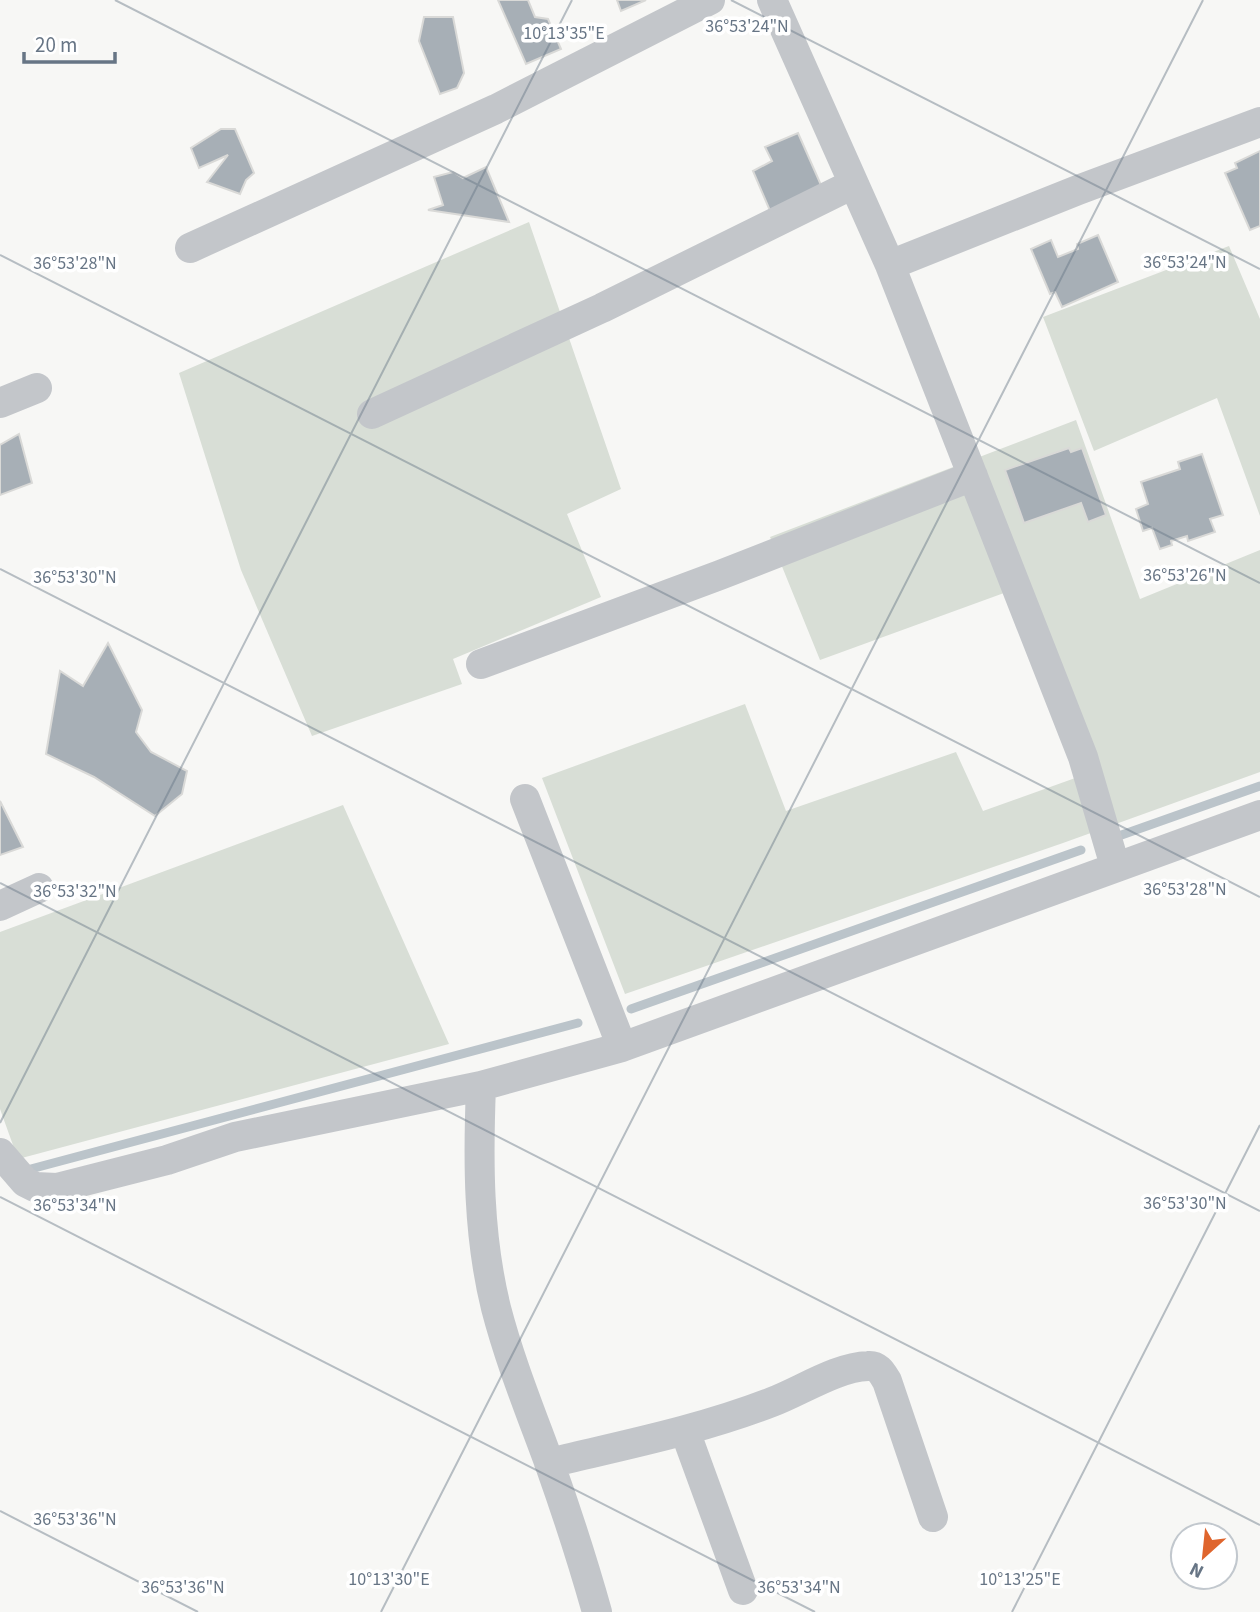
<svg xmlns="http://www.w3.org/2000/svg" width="1260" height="1612" font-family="'Source Sans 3',sans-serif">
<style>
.green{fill:#d8ded6}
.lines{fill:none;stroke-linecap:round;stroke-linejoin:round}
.stream{stroke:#bbc4ca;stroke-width:9}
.building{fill:#a7afb6;stroke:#d9d9d7;stroke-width:2}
.street{stroke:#c3c6ca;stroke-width:30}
.ticks{fill:none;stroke:#677585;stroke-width:2;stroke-opacity:0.45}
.ticks-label{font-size:18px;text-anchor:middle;fill:#677585;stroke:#fff;stroke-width:7;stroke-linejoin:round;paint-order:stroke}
</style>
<rect width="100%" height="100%" fill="#f7f7f5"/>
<path class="green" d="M529 222 621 489 567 514 601 597 453 659 462 684 312 736 241 570 179 373Z
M1229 246 1260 319V516L1217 398 1094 451 1043 317Z
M1076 420 1140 599 1260 550V772L1063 843 625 994 542 778 745 704 786 811 956 752 983 811 1078 777 1004 593 820 660 770 537Z
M343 805 449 1044 18 1159 0 1109V932Z"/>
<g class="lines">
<path class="stream" d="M1113 838 1260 786
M631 1009 1081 850
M27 1170 578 1023"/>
</g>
<path class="building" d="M498 0H528L535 17 548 19 561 49 526 64Z
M617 0H646L621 11Z
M424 17H453L464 73 457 88 440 94 419 41Z
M221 129H235L254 173 246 180 240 194 207 182 228 155 199 168 191 148Z
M798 133 821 185 771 213 753 171 772 161 765 147Z
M1260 151V226L1250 230 1225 173 1237 168 1235 163Z
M486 167 509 222 428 210 443 205 434 177 453 172 463 178Z
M1098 235 1118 282 1062 307 1055 292 1050 294 1031 249 1051 240 1058 257 1078 249 1077 244Z
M19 434 32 483 0 495V445Z
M1069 448 1071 452 1082 448 1106 515 1088 522 1081 503 1024 523 1005 470Z
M1202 454 1223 515 1210 519 1215 532 1188 541 1187 536 1171 541 1172 545 1160 549 1152 528 1143 531 1136 509 1148 504 1141 482 1180 469 1178 462Z
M108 643 142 710 136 732 151 752 187 771 182 794 155 816 94 777 46 754 60 671 83 686Z
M0 801 23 847 0 855Z"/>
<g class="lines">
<path class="street" d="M772 0 890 265 1083 757 1115 866
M190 248 496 109 710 0
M890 265 1078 190 1260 122
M0 403 37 388
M372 414 602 308 853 184
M481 664 720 575 973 476
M525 799 622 1047
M0 906 39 888
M481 1086C478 1161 478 1235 496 1308 510 1362 531 1413 550 1465 567 1513 583 1562 597 1612
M0 1153 25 1182 35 1187 57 1188 167 1160 235 1137 481 1086 622 1047 1260 815
M685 1431 743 1590
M549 1463C624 1445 700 1430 772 1402 801 1391 837 1367 868 1366 878 1365 882 1373 887 1381L933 1517"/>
</g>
<path class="ticks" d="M115 0 1260 583M731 0 1260 269M0 255 1260 897M0 569 1260 1211M0 883 1260 1525M0 1123 572 0M0 1197 815 1612M0 1511 198 1612M381 1612 1203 0M1012 1612 1260 1125"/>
<g class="ticks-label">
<text x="747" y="32">36°53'24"N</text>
<text x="564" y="39">10°13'35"E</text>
<text x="1185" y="268">36°53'24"N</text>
<text x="75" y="269">36°53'28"N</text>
<text x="1185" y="581">36°53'26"N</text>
<text x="75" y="583">36°53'30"N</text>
<text x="1185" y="895">36°53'28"N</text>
<text x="75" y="897">36°53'32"N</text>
<text x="1185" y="1209">36°53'30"N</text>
<text x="75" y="1211">36°53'34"N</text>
<text x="75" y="1525">36°53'36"N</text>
<text x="389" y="1585">10°13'30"E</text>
<text x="1020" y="1585">10°13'25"E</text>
<text x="183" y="1593">36°53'36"N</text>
<text x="799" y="1593">36°53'34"N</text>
</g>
<g transform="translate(1204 1556) rotate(207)"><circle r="33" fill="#ffffff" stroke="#c2c8ce" stroke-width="2"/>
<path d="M0-5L12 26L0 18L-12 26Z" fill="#df652d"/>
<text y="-10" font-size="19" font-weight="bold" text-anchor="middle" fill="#677585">N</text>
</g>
<path d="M24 52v10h91v-10" fill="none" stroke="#677585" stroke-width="3.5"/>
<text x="35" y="52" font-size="21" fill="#677585" stroke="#ffffff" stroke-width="5" paint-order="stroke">20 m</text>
</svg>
